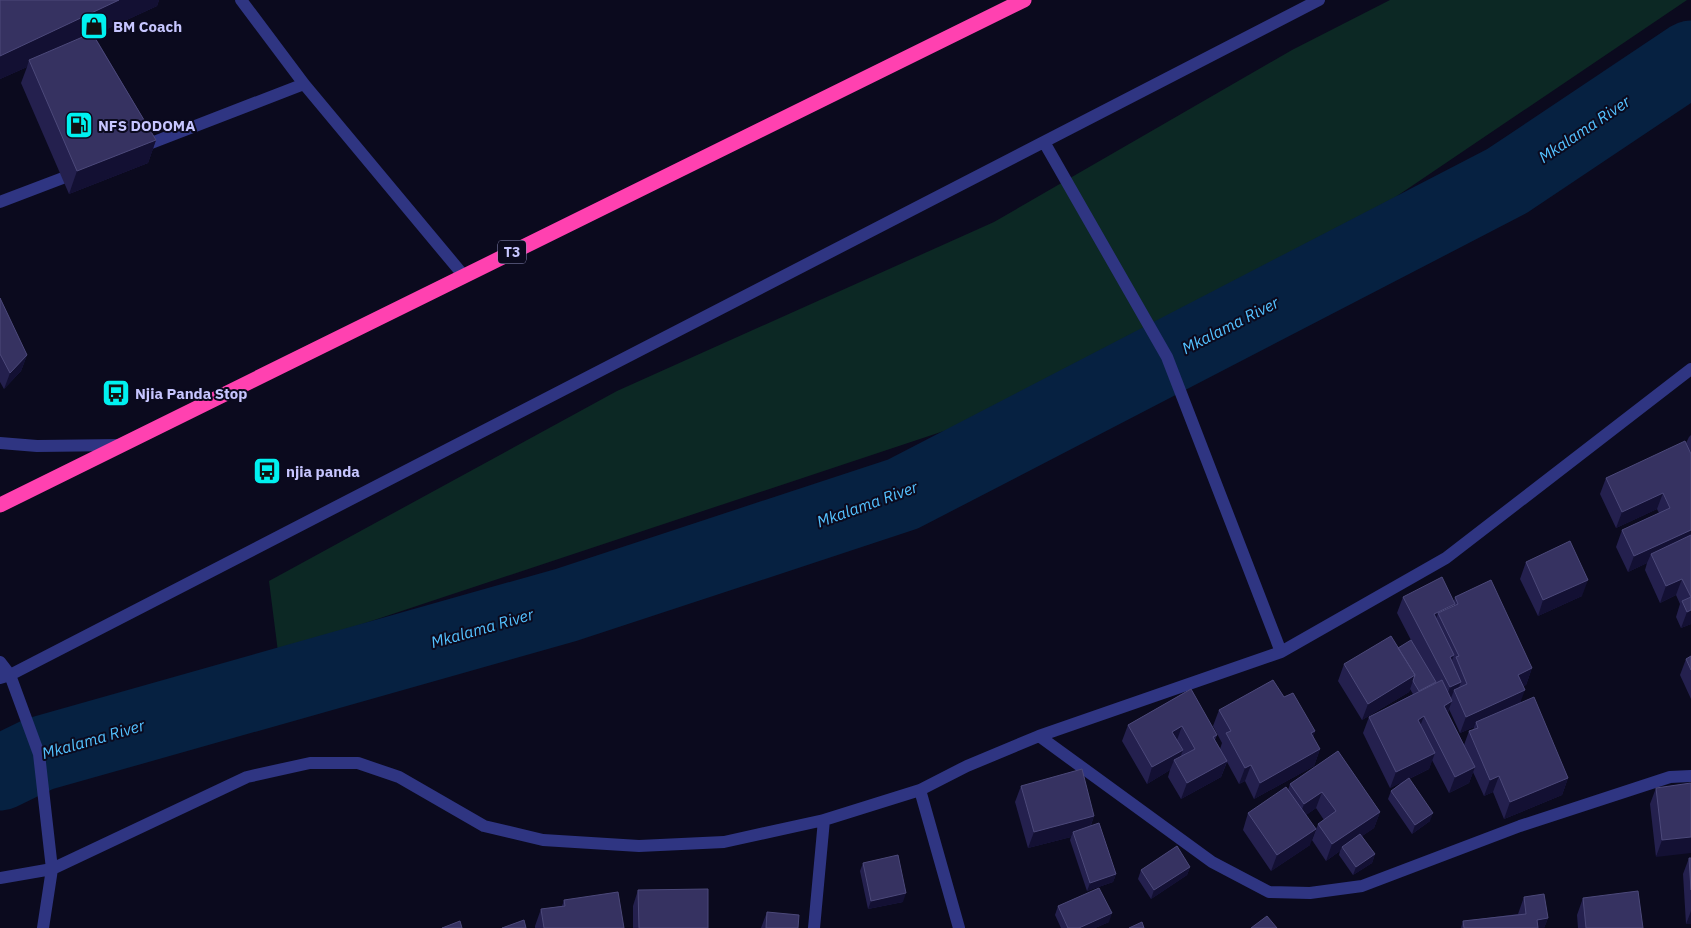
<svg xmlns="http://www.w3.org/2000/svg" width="1691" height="928" font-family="'IBM Plex Sans',sans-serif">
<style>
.green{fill:#0c2824}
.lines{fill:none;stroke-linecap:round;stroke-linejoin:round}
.river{stroke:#062141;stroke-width:75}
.minor{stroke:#2f3582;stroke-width:12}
.highway{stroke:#ff41b0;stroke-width:15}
.wall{fill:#24204e;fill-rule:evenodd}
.shaded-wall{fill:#131033}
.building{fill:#363261;stroke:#4c497a}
.labels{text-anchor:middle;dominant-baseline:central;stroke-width:4;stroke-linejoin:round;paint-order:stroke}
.shield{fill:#0b0a1e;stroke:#8f8ebc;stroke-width:1}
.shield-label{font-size:14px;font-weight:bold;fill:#c7c6ff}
.poi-label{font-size:15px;font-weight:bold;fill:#c7c6ff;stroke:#0b0a1e;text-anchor:start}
.water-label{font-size:16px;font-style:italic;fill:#54c2ff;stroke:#0b0a1e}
</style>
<rect width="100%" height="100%" fill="#0b0a1e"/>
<path class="green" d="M1390 0H1687L1329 242 953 428 278 652 269 581 617 391 994 222 1292 50Z"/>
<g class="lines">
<path class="river" d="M0 773 39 754 566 605 903 494 1507 181 1691 58"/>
<path class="minor" d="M241 0 304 84 464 276
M1044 142 1167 357 1281 652
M141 147 304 84
M0 202 76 173
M0 443 37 446 122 445
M0 662 10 675 39 754 52 869 43 928
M0 678 10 675 1319 0
M1039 736 1212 862 1269 892 1310 893 1362 886 1520 826 1670 777 1691 776
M920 790 959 928
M0 878 52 869 247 777 310 763H358L399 777 484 826 543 840 639 846 724 842 824 820 920 790 967 766 1039 736 1281 652 1446 558 1691 369
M814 928 824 820"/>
<path class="highway" d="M0 505 1024 0"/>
</g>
<path class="wall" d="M0 0H159L157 6 94 35 156 140 148 163 69 194 21 83 27 67 0 79Z
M0 298 27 355 21 371 4 389 0 382Z
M1691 435V624L1681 628 1676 617 1680 604 1676 595 1660 603 1645 570 1647 563 1628 572 1616 547 1622 530 1659 513 1657 509 1616 528 1600 494 1606 478 1686 443 1689 437Z
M1526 562 1582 596 1538 616 1520 579Z
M1403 597 1454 601 1455 597 1532 668 1526 685 1523 686 1520 703 1568 778 1562 795 1504 819 1493 792 1484 796 1473 772 1469 783 1449 793 1432 760 1429 769 1409 779 1430 821 1412 834 1388 799 1391 791 1402 782 1390 788 1363 733 1369 717 1413 694 1410 689 1409 692 1362 720 1338 681 1344 664 1398 648 1412 642 1397 613ZM1449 709 1460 733 1474 727 1473 730 1469 731 1464 745 1448 713Z
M1686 659 1691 670V699L1680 675Z
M1191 689 1217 735 1215 740 1220 749 1222 743 1213 726 1219 710 1284 697 1315 731 1313 737 1320 749 1314 766 1254 799 1245 781 1239 784 1227 762 1221 777 1181 799 1168 777 1170 770 1147 784 1122 741 1128 725Z
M1338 751 1380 812 1374 828 1362 836 1375 854 1372 863 1353 875 1339 855 1340 851 1326 861 1312 840 1318 824 1324 820 1316 808 1306 815 1310 845 1271 871 1243 830 1248 813 1288 790 1290 784Z
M1691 783 1656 857 1650 804 1656 788Z
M1021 786 1094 816 1091 825 1116 874 1113 882 1087 891 1070 840 1071 837 1028 848 1015 802Z
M1689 858H1691V924H1686L1683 874Z
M863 863 903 902 868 909 860 871Z
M1190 867 1187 875 1151 899 1138 879 1141 870Z
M638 890 708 928H633V906Z
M1524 897 1548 918 1544 928H1461L1463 921 1518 914Z
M1583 898 1643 928H1578L1577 915Z
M564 900 624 928H535V926L541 909 562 906Z
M1058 906 1109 922 1095 928H1061L1055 915Z
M767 912 798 928H761Z"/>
<path class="shaded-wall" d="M119 0H159L157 6 31 64 29 60 27 67 0 79V56Z
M156 140 148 163 69 194 77 171Z
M27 355 21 371 4 389 10 373Z
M1663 493 1657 509 1616 528 1622 512Z
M1691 530V543L1651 554 1647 563 1628 572 1634 556Z
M1682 579 1676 595 1660 603 1666 586Z
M1588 580 1582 596 1538 616 1543 600Z
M1455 604 1449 620 1438 613 1433 628 1434 614Z
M1691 610V624L1681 628 1687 612Z
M1454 655 1448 671 1450 657Z
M1532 668 1526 685 1512 691 1518 675Z
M1415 675 1409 692 1362 720 1368 704Z
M1461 682 1456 695 1454 690 1450 701 1444 703 1450 687Z
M1525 690 1519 706 1476 722 1474 727 1460 733 1466 717Z
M1452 701 1446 717 1444 706Z
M1424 716 1418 732V720Z
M1182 726 1176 743 1172 732Z
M1315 731 1310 747 1311 733Z
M1320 749 1314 766 1254 799 1260 783Z
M1183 750 1177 766 1174 760 1170 770 1147 784 1152 767Z
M1435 753 1429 769 1390 788 1396 772Z
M1227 761 1221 777 1181 799 1187 783Z
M1251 765 1245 781 1239 784 1245 768Z
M1475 767 1469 783 1449 793 1455 777Z
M1499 776 1493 792 1484 796 1490 780Z
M1568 778 1562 795 1504 819 1510 802Z
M1322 792 1316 808 1298 821 1304 804Z
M1380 812 1374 828 1343 849 1342 847 1340 851 1326 861 1332 844Z
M1433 813 1430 821 1412 834 1415 825Z
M1094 816 1088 832H1073L1071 837 1028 848 1034 832Z
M1316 829 1310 845 1271 871 1277 855Z
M1691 837V853L1656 857 1662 840Z
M1375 854 1372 863 1353 875 1356 867Z
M1190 867 1187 875 1151 899 1154 890Z
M1116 874 1113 882 1087 891 1090 883Z
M906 893 903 902 868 909 871 901Z
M1691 911V924H1686Z
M1112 913 1109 922 1095 928H1079Z
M1548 918 1544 928H1534L1537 920Z"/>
<path class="building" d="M0 0H119L0 56Z
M92 33 156 140 77 171 29 60Z
M0 298 27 355 10 373 0 354Z
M1685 441 1691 454V530L1634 556 1622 530 1670 508 1663 493 1622 512 1606 478Z
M1691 535V610L1687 612 1682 601 1691 597 1682 579 1666 586 1651 554Z
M1570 541 1588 580 1543 600 1526 562Z
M1442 577 1455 604 1434 614 1454 655 1450 657 1461 682 1450 687 1403 597Z
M1491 580 1532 668 1518 675 1525 690 1466 717 1454 690 1467 684 1456 657 1459 656 1438 613 1458 604 1455 597Z
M1391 636 1415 675 1368 704 1344 664Z
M1411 640 1436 682 1419 691 1413 681 1415 675 1398 648Z
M1691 656V670L1686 659Z
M1273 680 1284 697 1293 693 1315 731 1311 733 1320 749 1260 783 1251 765 1245 768 1226 733 1231 731 1219 710Z
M1442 680 1452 701 1444 706 1475 767 1455 777 1424 716 1418 720 1435 753 1396 772 1369 717Z
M1191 689 1217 735 1213 737 1227 761 1187 783 1174 760 1195 749 1182 726 1172 732 1183 750 1152 767 1128 725Z
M1534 697 1568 778 1510 802 1499 776 1490 780 1469 731 1478 728 1476 722Z
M1338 751 1380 812 1332 844 1318 824 1336 811 1322 792 1304 804 1290 784Z
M1082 769 1094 816 1034 832 1021 786Z
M1409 778 1433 813 1415 825 1391 791Z
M1691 783V837L1662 840 1656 788Z
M1286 787 1316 829 1277 855 1248 813Z
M1099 823 1116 874 1090 883 1073 832Z
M1360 834 1375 854 1356 867 1342 847Z
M1177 846 1190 867 1154 890 1141 870Z
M898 855 906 893 871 901 863 863Z
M1689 858H1691V890Z
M1099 888 1112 913 1079 928H1068L1058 906Z
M708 889V928H639L638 890Z
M1638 891 1643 928H1586L1583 898Z
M618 892 624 928H544L541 909 565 906 564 900Z
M1544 894 1548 918 1537 920 1538 928H1464L1463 921 1526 914 1524 897Z
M767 912 799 915 798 928H766Z
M1267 916 1277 928H1251Z
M524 920 526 928H502Z
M460 921 462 928H442Z
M1142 922 1144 928H1129Z"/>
<defs>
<g id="shop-square" transform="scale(1.4375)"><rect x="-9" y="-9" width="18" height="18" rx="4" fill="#00f1f0" stroke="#0b0a1e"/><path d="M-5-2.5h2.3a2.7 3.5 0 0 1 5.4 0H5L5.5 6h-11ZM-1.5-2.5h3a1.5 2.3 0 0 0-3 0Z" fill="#111"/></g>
<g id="fuel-square" transform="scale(1.4375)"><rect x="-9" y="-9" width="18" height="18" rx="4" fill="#00f1f0" stroke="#0b0a1e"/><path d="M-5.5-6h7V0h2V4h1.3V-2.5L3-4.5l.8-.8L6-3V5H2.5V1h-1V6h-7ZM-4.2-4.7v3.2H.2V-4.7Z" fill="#111"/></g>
<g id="bus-square" transform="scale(1.4375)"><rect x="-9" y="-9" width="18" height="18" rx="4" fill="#00f1f0" stroke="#0b0a1e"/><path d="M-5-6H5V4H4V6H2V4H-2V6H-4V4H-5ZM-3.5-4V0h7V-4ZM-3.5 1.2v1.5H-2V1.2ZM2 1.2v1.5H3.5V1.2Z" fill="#111"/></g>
</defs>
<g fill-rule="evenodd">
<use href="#shop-square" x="94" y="26"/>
<use href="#fuel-square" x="79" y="125"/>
<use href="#bus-square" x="116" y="393"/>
<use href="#bus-square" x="267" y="471"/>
</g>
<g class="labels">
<rect class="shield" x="498" y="240.5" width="28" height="23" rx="4"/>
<g class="shield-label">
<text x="512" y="252">T3</text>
</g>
<g class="poi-label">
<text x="113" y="26">BM Coach</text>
<text x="98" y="125">NFS DODOMA</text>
<text x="135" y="393">Njia Panda Stop</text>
<text x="286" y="471">njia panda</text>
</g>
<g class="water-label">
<text transform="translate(1584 129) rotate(-34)">Mkalama River</text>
<text transform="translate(1230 325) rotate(-27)">Mkalama River</text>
<text transform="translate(867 504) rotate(-20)">Mkalama River</text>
<text transform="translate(482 628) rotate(-16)">Mkalama River</text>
<text transform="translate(93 739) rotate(-16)">Mkalama River</text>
</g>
</g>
</svg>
